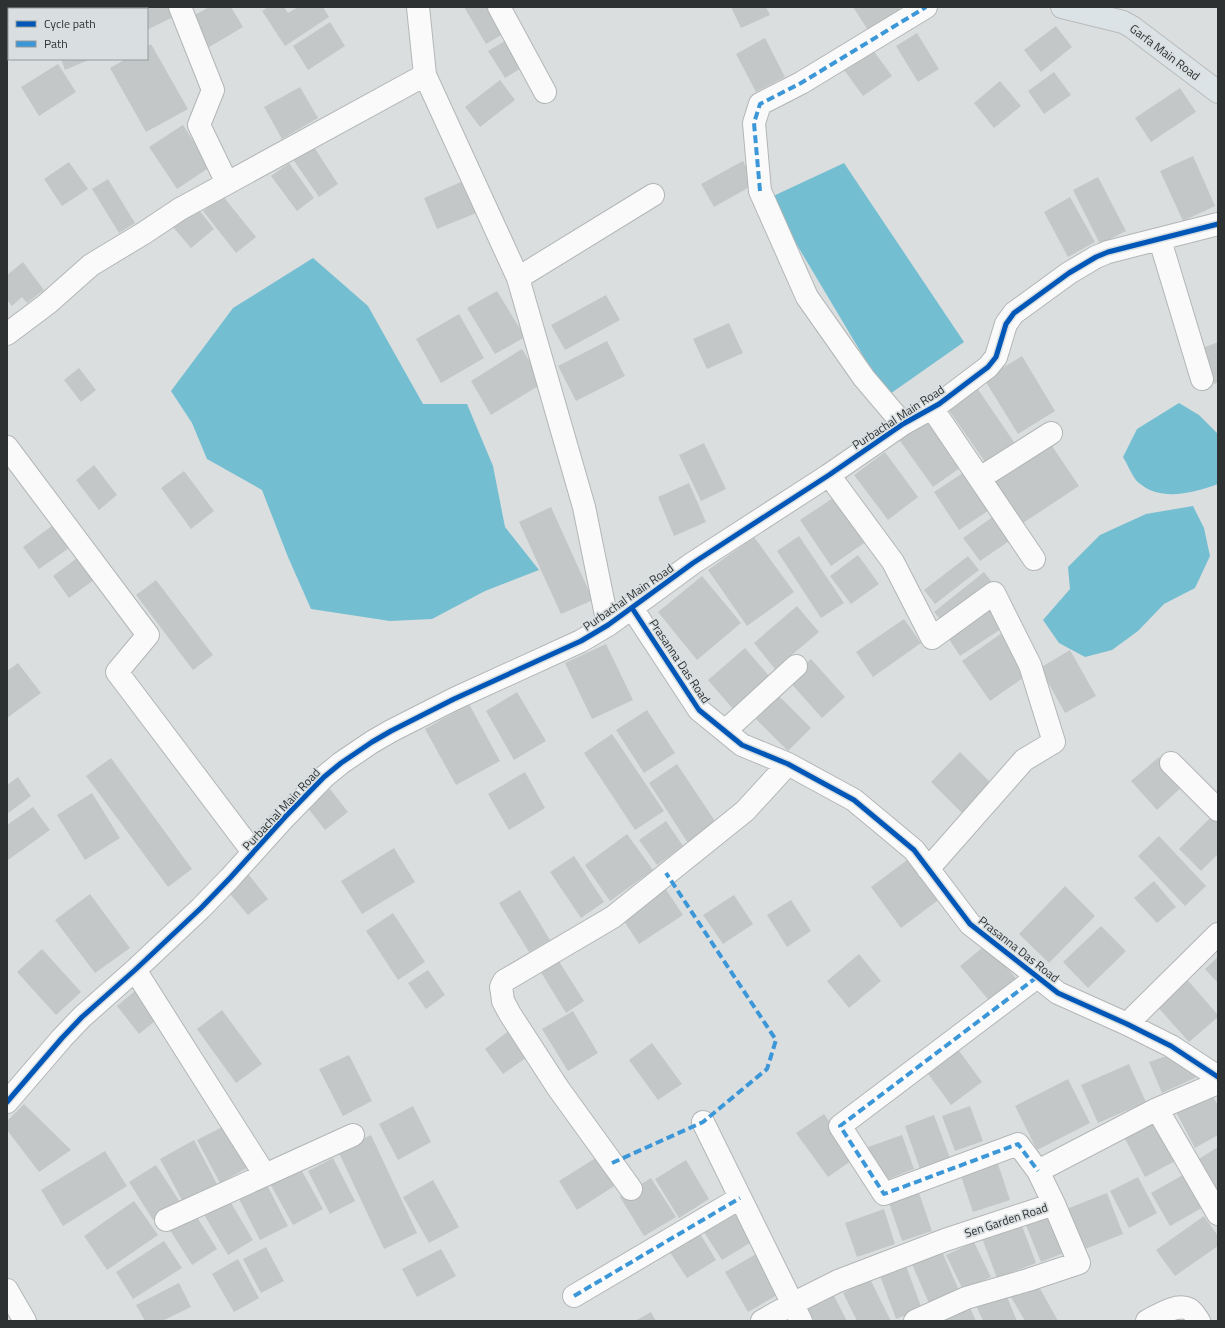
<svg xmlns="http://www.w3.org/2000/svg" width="1225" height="1328" font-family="'Titillium Web',sans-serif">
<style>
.water{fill:#74bed1}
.building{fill:#c4c7c7}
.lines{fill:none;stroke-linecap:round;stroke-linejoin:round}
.minor-casing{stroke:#b3b6b6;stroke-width:24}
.major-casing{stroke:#b9bbbb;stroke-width:24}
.minor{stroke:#fafafa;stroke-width:22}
.major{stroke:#dbe3e6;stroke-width:22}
.quiet{stroke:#3c97d8;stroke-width:4;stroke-dasharray:8 4;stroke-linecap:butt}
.cycleway-casing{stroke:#d9dfe1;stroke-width:8}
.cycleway{stroke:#0057b8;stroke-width:5}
.labels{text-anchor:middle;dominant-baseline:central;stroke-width:3.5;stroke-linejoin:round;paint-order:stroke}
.street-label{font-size:12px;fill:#2e3131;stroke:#d9dfe1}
</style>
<rect width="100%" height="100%" fill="#dbdedf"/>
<path class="water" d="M844 163 964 342 887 396 769 198Z
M313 258 368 306 423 404H467L493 466 505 527 539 570 485 591 432 619 390 621 311 609 288 557 262 490 207 459 192 423 171 391 233 308Z
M1179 403 1199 415 1218 434V484C1193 493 1161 502 1139 483 1133 479 1127 463 1123 457L1137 429Z
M1193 506 1204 528 1210 556 1195 588 1164 604 1138 631 1112 650 1085 657 1059 643 1043 620 1070 589 1068 567 1100 535 1146 514Z"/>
<path class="building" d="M134 7H171L175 16 147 30V9H130Z
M209 7H231L243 27 206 49 188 19Z
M268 7H284L288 13 298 7H323L329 17 285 46 262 11Z
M464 7H494L508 31 486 44Z
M731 7H766L770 15 741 28Z
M853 7H898L900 10 868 30Z
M330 22 345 46 308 70 293 46Z
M1056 26 1072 47 1041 72 1024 50Z
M917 33 939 69 918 82 896 46Z
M510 38 526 65 505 78 488 51Z
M765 38 785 77 756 92 736 54Z
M151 44 188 109 146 132 110 68 126 59H147V47Z
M870 46 892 76 863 96 842 67Z
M61 59H91L65 70Z
M58 64 76 92 39 116 21 87Z
M1054 72 1071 95 1044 114 1028 91Z
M500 80 515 100 480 127 465 107Z
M1000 81 1021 106 994 128 974 103Z
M300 87 318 118 282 139 264 107Z
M1180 88 1196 112 1151 142 1135 118Z
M183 125 210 167 177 189 149 147Z
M312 144 338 184 319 197 292 158Z
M1193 156 1215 206 1183 221 1160 171Z
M743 161 755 184 714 207 701 184Z
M69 162 88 189 62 206 44 179Z
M289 163 314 198 297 211 271 176Z
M1098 177 1126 231 1100 244 1073 190Z
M108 179 135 223 119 233 92 189Z
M468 179 481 211 437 229 424 198Z
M222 195 256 237 236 253 203 211Z
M1070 197 1095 242 1068 257 1044 212Z
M196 206 214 229 191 248 172 226Z
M23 262 44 290 27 303 22 297 12 306 7 300V275Z
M497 291 525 337 495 354 467 308Z
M606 295 620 320 565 350 551 325Z
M459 314 484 358 441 383 416 339Z
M729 323 743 353 707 369 693 339Z
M607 341 625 376 576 401 558 366Z
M1218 342V382L1214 384 1200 349Z
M522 349 543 383 491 415 471 381Z
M1022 356 1055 411 1018 434 984 379Z
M79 368 96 390 81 402 64 380Z
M975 385 1014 442 985 462 946 406Z
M933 413 967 463 933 487 898 438Z
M1046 437 1079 486 1023 523 990 474Z
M704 443 726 489 701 501 679 455Z
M885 452 918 497 888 520 854 475Z
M94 465 117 495 99 510 76 480Z
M969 469 994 507 959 530 934 492Z
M184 471 214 511 191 529 161 488Z
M689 483 706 522 674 536 658 497Z
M839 494 870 539 831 566 800 520Z
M551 507 593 600 561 614 519 522Z
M1001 511 1018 535 980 561 963 538Z
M56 523 72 546 39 569 23 547Z
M799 536 844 603 821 618 777 551Z
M754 537 794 592 747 626 708 570Z
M85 552 101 575 69 598 53 576Z
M858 555 879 584 851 604 830 576Z
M968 556 979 570 935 604 924 590Z
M984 572 996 587 946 626 934 612Z
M702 576 741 623 697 660 658 612Z
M156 580 213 655 193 670 136 595Z
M988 604 1004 627 960 656 945 633Z
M797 606 819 632 775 669 754 643Z
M904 619 921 643 873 677 856 652Z
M1002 633 1030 673 990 701 962 661Z
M606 644 633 700 592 719 565 663Z
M745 648 770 677 733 709 708 680Z
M1070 650 1096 696 1065 713 1040 668Z
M811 659 845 697 822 718 788 680Z
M18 663 41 693 7 718V671Z
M517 692 546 741 514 760 486 711Z
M775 692 811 728 788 751 752 715Z
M469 704 500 761 456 785 425 729Z
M647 710 675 753 644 773 616 730Z
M612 734 664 811 635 830 584 753Z
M960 752 995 787 966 817 931 782Z
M1159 757 1184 785 1157 810 1131 781Z
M111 758 192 869 168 887 86 776Z
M677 764 717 824 688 843 649 783Z
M525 772 545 808 509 830 488 794Z
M18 777 31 796 7 814V785Z
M330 789 348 812 325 830 307 807Z
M92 793 120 838 85 860 57 815Z
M33 807 50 830 8 860 7 858V825Z
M1213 815 1218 820V854L1201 871 1179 849Z
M666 821 683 846 657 865 639 840Z
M627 834 653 870 610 901 585 865Z
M1159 836 1206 886 1185 906 1138 856Z
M394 848 415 882 362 914 341 881Z
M915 854 945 895 901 928 871 887Z
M574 856 604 902 581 918 550 872Z
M245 870 268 899 248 915 224 887Z
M1154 881 1176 907 1157 923 1134 898Z
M1065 886 1095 916 1049 963 1019 934Z
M665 888 683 915 639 944 622 918Z
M520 890 550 940 529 952 499 903Z
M90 894 130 948 95 973 55 920Z
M734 895 753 924 723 944 703 915Z
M791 900 811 931 787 947 767 915Z
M393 913 425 962 398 980 366 931Z
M1101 926 1126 951 1088 988 1063 962Z
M987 944 1019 982 992 1004 960 966Z
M42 949 81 992 56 1015 17 972Z
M859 954 881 981 849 1008 827 981Z
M555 955 584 1001 566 1013 537 966Z
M1218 957V983L1205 969Z
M428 970 445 995 426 1009 408 983Z
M1185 977 1218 1015V1017L1189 1042 1155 1004Z
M136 990 159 1018 139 1034 117 1006Z
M222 1010 262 1064 236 1083 197 1029Z
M573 1011 598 1053 568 1071 542 1029Z
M514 1027 533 1053 503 1074 485 1049Z
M652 1043 682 1084 658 1100 629 1060Z
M954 1044 982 1082 951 1105 923 1067Z
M1178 1052 1197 1077 1162 1093 1149 1062Z
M349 1055 372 1101 343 1116 319 1069Z
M1129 1064 1146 1102 1098 1123 1081 1085Z
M1068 1079 1090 1123 1037 1150 1015 1106Z
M1210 1091 1218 1106V1135L1195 1148 1175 1110Z
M24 1104 71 1150 39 1172 7 1130V1121Z
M413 1106 431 1142 398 1160 379 1124Z
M970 1106 983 1141 955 1151 942 1116Z
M824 1114 855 1158 828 1177 796 1133Z
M934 1115 950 1158 920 1169 905 1126Z
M1157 1117 1179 1159 1145 1177 1123 1135Z
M224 1126 247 1168 220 1183 197 1140Z
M371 1135 417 1233 384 1249 338 1151Z
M902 1135 914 1169 881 1182 868 1147Z
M194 1140 218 1186 184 1204 160 1159Z
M1218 1147V1198L1194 1162Z
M105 1151 127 1186 63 1226 41 1190Z
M602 1154 619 1183 577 1210 559 1181Z
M333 1158 355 1201 330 1214 308 1171Z
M996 1158 1010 1200 973 1212 959 1170Z
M686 1160 709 1199 679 1218 655 1179Z
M298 1164 323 1209 293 1225 268 1180Z
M156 1165 180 1202 153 1220 129 1182Z
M1188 1172 1207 1205 1170 1226 1151 1193Z
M1138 1177 1157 1213 1129 1228 1110 1191Z
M651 1178 676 1217 644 1236 620 1197Z
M264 1179 288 1226 260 1240 236 1193Z
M433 1180 459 1227 429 1243 403 1197Z
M918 1190 932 1231 902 1241 888 1200Z
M1107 1193 1123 1234 1080 1251 1064 1210Z
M227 1196 253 1240 228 1255 202 1211Z
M134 1201 158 1235 107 1270 84 1236Z
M736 1203 758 1238 722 1260 700 1226Z
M884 1209 895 1244 857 1257 845 1223Z
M1051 1213 1066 1252 1041 1262 1025 1223Z
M195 1214 217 1249 192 1265 170 1230Z
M1204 1216 1218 1236V1246L1175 1276 1156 1250Z
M1021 1223 1036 1263 997 1278 982 1238Z
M699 1232 716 1260 687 1278 669 1251Z
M164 1241 182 1268 133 1299 116 1272Z
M974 1242 991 1277 963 1290 946 1255Z
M266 1247 284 1281 261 1293 243 1259Z
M441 1249 456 1276 417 1297 402 1269Z
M941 1249 961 1295 931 1308 911 1262Z
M756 1254 779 1294 748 1312 725 1272Z
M238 1259 259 1298 234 1312 212 1274Z
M905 1263 922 1309 896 1319 879 1273Z
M870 1279 891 1321H857L843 1293Z
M179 1283 191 1307 162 1321H145L136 1305Z
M1037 1283 1058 1321H1025L1011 1297Z
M1005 1292 1017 1321H983L975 1303Z
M834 1296 847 1321H814L808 1309Z
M968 1303 976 1321H944L941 1314Z
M651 1312 656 1321H635Z"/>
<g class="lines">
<g class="minor-casing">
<path id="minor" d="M180 7 213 90 199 125 227 183
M418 7 425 75 518 278 584 507 608 625
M499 7 545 92
M7 35H9
M1160 240 1202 379
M518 278 653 195
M7 334 47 304 91 265 144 233 180 209 425 75
M932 408 1034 559
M903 424 864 378 807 297 760 191 754 123 760 104 801 83 926 7
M7 447 148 635 117 672 253 852
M829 475 893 562 932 638 994 593 1030 665 1054 742 1024 760 928 869
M980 478 1051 433
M632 608 699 710 742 745 788 764 854 800 914 850 970 924 1058 993 1127 1024 1171 1046 1218 1077
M725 731 796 666
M1171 763 1218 810
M135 970 265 1175
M1037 977 840 1126 884 1194 1018 1144 1038 1171
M1127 1024 1218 934
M7 1102 62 1038 82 1017 135 970 201 908 230 878 285 817 324 777 341 763 372 742 391 731 454 699 581 641 608 625 693 563 829 475 903 424 939 404 988 367 996 357 1006 324 1014 313 1069 273 1096 257 1108 252 1218 224
M1157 1109 1218 1214
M703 1122 801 1321
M631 1189 558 1088 510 1014 503 1001 502 993 501 987 504 981 613 917 745 811 788 764
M166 1220 353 1135
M7 1290 25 1321
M574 1296 740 1198
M762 1321 792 1304 838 1281 945 1240 1054 1204 1038 1171 1157 1109 1218 1083
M915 1321 966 1298 1028 1280 1079 1263 1054 1204
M1147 1321C1159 1315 1176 1303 1189 1309 1193 1311 1196 1317 1199 1321"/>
</g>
<g class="major-casing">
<path id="major" d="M1062 7 1123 22 1132 27 1218 92"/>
</g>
<use href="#minor" class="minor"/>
<use href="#major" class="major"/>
<path class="quiet" d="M760 191 754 123 760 104 801 83 926 7
M1037 977 840 1126 884 1194 1018 1144 1038 1171
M612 1163 703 1122 767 1069 776 1040 666 873
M574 1296 740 1198"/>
<g class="cycleway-casing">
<path id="cycleway" d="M632 608 699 710 742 745 788 764 854 800 914 850 970 924 1058 993 1127 1024 1171 1046 1218 1077
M7 1102 62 1038 82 1017 135 970 201 908 230 878 285 817 324 777 341 763 372 742 391 731 454 699 581 641 608 625 693 563 829 475 903 424 939 404 988 367 996 357 1006 324 1014 313 1069 273 1096 257 1108 252 1218 224"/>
</g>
<use href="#cycleway" class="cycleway"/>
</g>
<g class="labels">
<g class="street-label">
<text transform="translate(1165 52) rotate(37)">Garfa Main Road</text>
<text transform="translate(898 417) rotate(-33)">Purbachal Main Road</text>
<text transform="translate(628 597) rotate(-35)">Purbachal Main Road</text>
<text transform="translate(680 661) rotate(56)">Prasanna Das Road</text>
<text transform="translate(281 809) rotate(-47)">Purbachal Main Road</text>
<text transform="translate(1019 949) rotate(38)">Prasanna Das Road</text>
<text transform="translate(1006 1220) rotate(-18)">Sen Garden Road</text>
</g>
</g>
<rect width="1225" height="1328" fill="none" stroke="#2e3131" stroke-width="16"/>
<rect x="8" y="8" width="140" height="52" fill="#d9dfe1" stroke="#95999b"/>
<rect x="16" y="21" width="20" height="6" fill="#0057b8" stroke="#95999b"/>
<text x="44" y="28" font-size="12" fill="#2e3131">Cycle path</text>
<rect x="16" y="41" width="20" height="6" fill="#3c97d8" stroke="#95999b"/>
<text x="44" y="48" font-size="12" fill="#2e3131">Path</text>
</svg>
